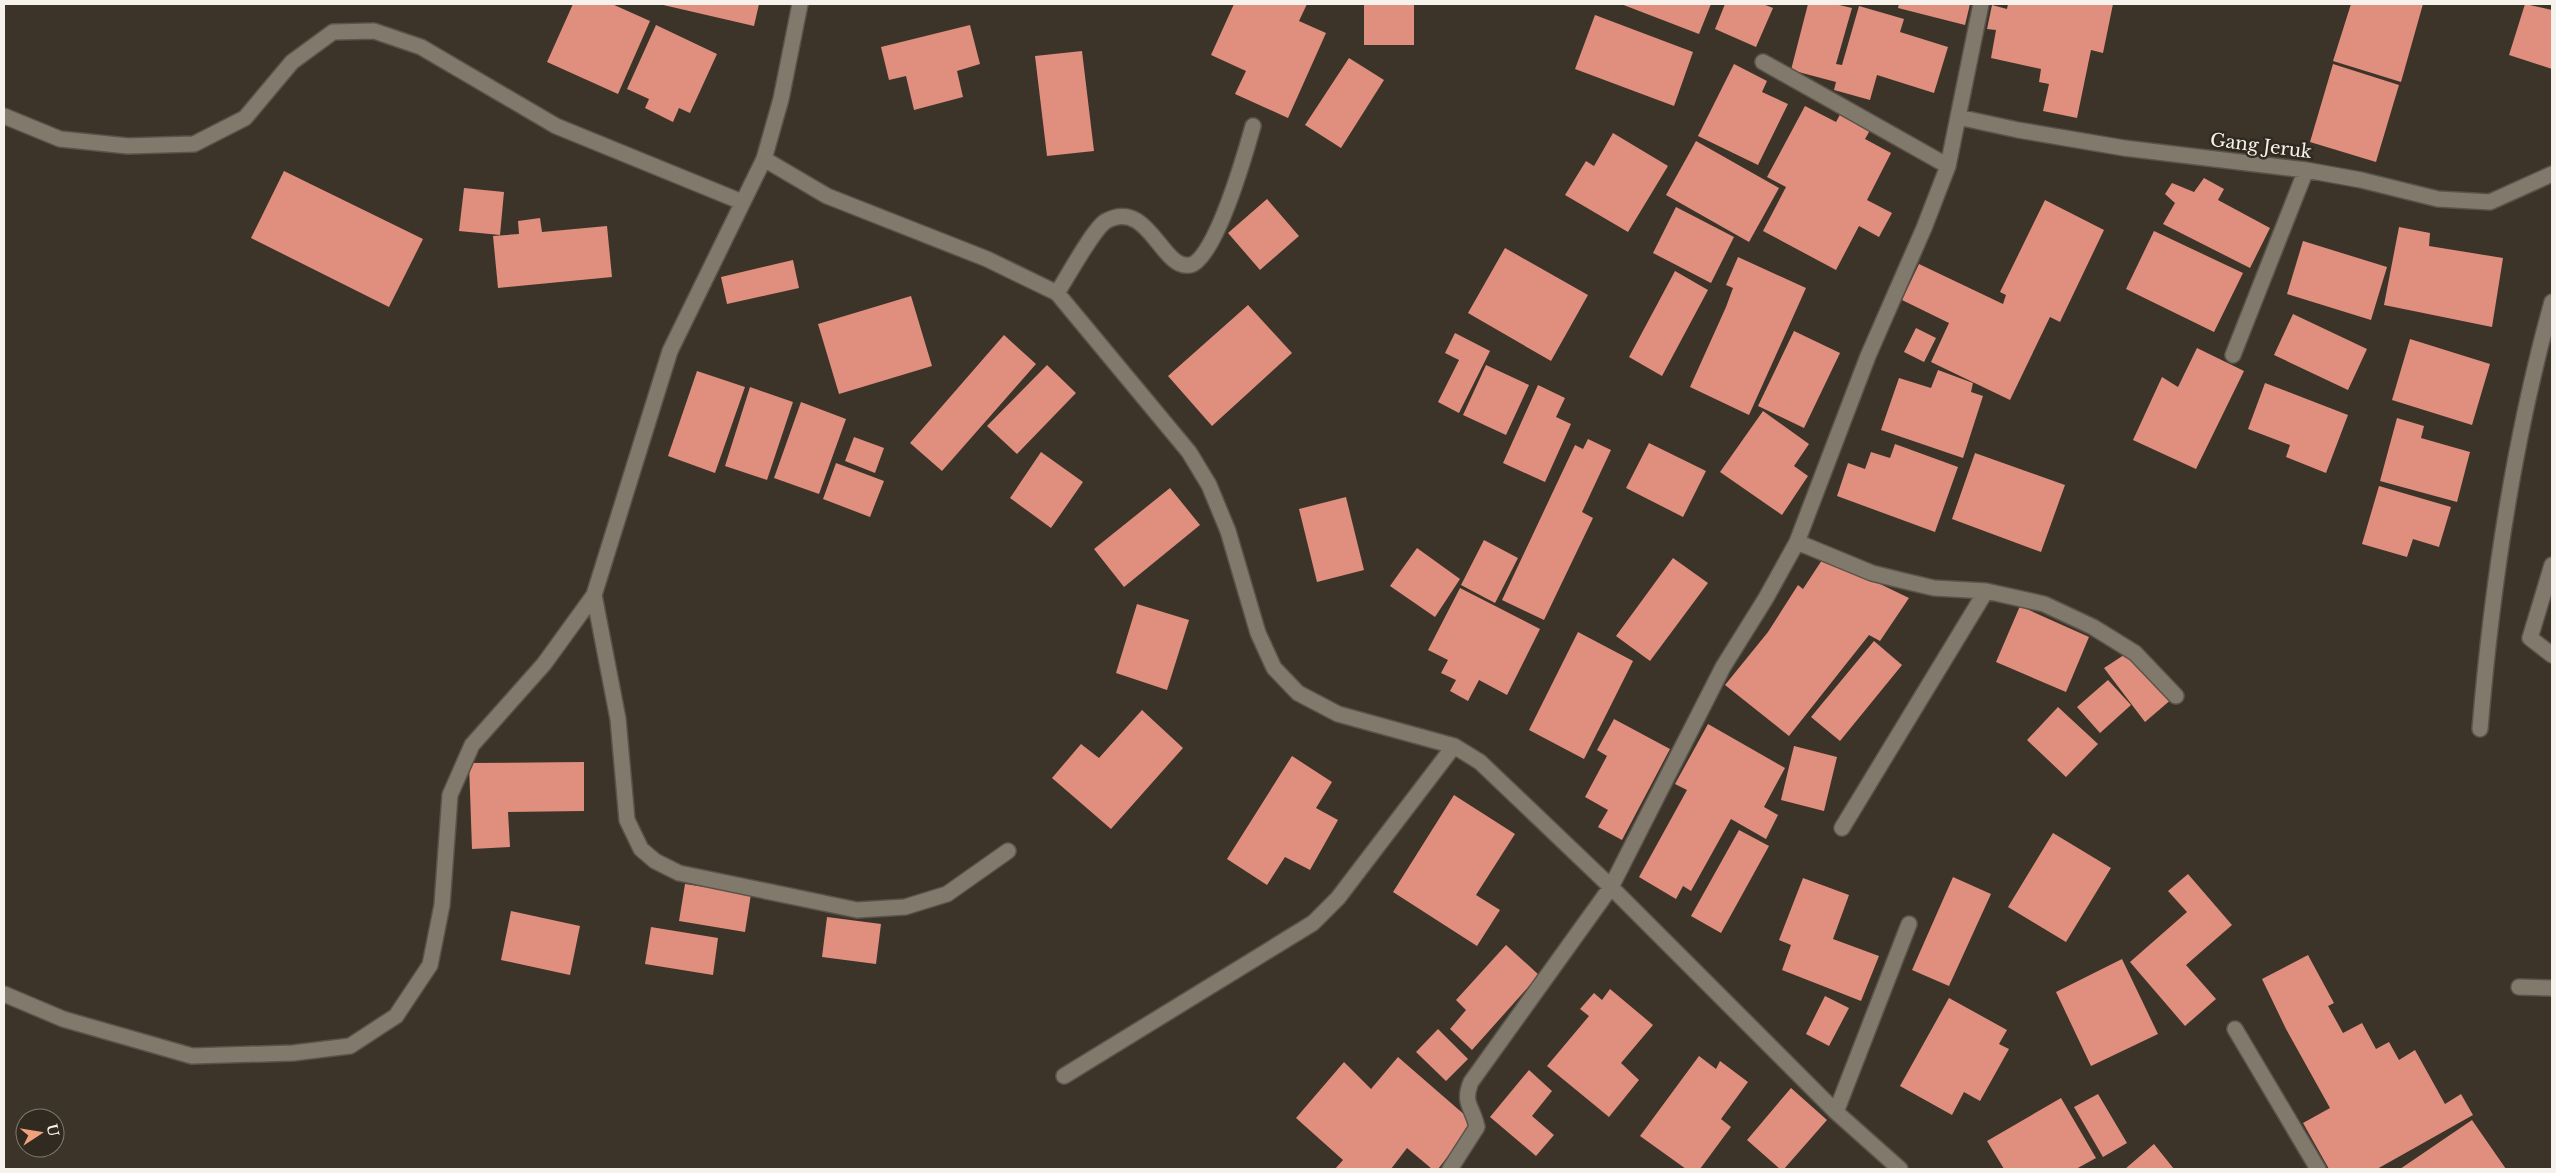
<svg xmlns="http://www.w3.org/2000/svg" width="2556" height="1173" font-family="'Libre Baskerville',serif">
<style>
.building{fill:#e08e7e}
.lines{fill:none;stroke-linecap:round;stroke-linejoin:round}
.minor-casing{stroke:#5a534a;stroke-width:18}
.minor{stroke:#81796c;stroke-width:15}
.labels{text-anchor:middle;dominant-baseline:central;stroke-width:5;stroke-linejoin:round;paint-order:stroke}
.street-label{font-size:18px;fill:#f6f1ea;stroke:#312a20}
</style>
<rect width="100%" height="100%" fill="#3c3429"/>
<path class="building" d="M573 4H612L650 21 618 94 547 62Z
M659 4H759L754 26Z
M1234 4H1307L1299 21 1326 33 1288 118 1235 94 1246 71 1211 55Z
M1364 4H1414V45H1364Z
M1621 4H1711L1699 34Z
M1725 4H1763L1773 8 1756 47 1715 29Z
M1808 4H1835L1852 8 1836 64 1842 65 1859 6 1904 19 1900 32 1948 47 1934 93 1877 75 1870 100 1834 90 1836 82 1791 70Z
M1899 4H1970L1965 25 1898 8Z
M2008 4H2113L2103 53 2091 50 2077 118 2043 111 2049 84 2039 82 2041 69 1991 58 1996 30 1987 29 1992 5 2007 9Z
M2351 4H2423L2401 82 2333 61Z
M2525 4 2552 10V69L2509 55Z
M1595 15 1693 52 1674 106 1575 69Z
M656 25 717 54 690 113 679 108 673 122 645 108 649 99 627 89Z
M970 25 980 64 957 71 963 97 914 110 906 76 889 80 881 47Z
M1082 51 1094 151 1047 156 1035 56Z
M1349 58 1384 80 1341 148 1305 125Z
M1734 64 1767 81 1762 92 1788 104 1758 165 1698 136Z
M2333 64 2399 85 2376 162 2310 142Z
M1805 106 1836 122 1843 109 1873 125 1865 139 1891 153 1867 200 1892 213 1879 237 1859 226 1836 270 1763 231 1786 187 1767 177Z
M1613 133 1668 166 1628 232 1565 195 1586 161 1594 166Z
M1696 141 1779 188 1749 242 1666 195Z
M284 171 423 239 389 307 251 238Z
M2204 178 2224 189 2218 200 2270 228 2250 268 2163 224 2175 203 2165 194 2172 183 2194 192Z
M464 188 504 192 500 235 459 231Z
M1267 199 1299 236 1260 270 1228 233Z
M2045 200 2104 230 2060 322 2050 317 2010 400 1931 362 1949 323 1902 300 1919 264 2003 304 2006 295 2000 292Z
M1676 207 1734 237 1711 283 1653 253Z
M540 218 542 232 607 226 612 277 498 288 493 236 519 234 518 221Z
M2399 227 2430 233 2429 246 2503 258 2492 327 2384 305Z
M2154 231 2243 273 2214 332 2126 289Z
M2303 241 2387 267 2371 320 2287 294Z
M1505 248 1588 295 1551 361 1468 313Z
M1738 257 1806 288 1749 415 1690 387 1726 307 1733 288 1726 285Z
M793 260 799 288 727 304 721 277Z
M1675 271 1708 290 1662 376 1629 357Z
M911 296 932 366 839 394 818 324Z
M1248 305 1292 353 1212 426 1168 376Z
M2293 314 2367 349 2348 390 2274 355Z
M1916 328 1936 338 1924 362 1904 352Z
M1794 331 1840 353 1804 428 1758 406Z
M1455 333 1490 351 1459 413 1438 402 1459 360 1445 353Z
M1004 335 1036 364 942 471 910 443Z
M2410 339 2490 364 2472 425 2392 400Z
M2197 348 2244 371 2196 469 2133 440 2162 377 2178 387Z
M1047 365 1076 393 1017 454 987 426Z
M1486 365 1529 385 1506 435 1463 415Z
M1938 370 1973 383 1971 392 1983 396 1963 458 1881 430 1899 378 1931 388Z
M697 371 745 387 715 473 668 456Z
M2265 383 2348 415 2326 473 2286 457 2290 445 2248 429Z
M1538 385 1565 398 1556 417 1571 424 1545 482 1503 463Z
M750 387 793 402 767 480 725 466Z
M801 402 846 419 819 494 774 478Z
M1763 411 1809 444 1794 466 1808 476 1782 515 1720 472Z
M2397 418 2424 426 2421 438 2470 452 2457 502 2380 481Z
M854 437 884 448 875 473 845 461Z
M1588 439 1611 450 1582 512 1593 518 1544 620 1502 600 1575 445 1583 449Z
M1649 443 1706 471 1683 517 1626 488Z
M1895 444 1958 467 1935 532 1837 496 1848 463 1865 469 1871 452 1890 458Z
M1041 452 1083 482 1051 528 1010 498Z
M1975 453 2065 485 2041 552 1952 519Z
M836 463 884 481 870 517 823 499Z
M2379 486 2451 507 2439 547 2413 539 2407 557 2362 544Z
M1170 488 1200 525 1124 587 1094 549Z
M1346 497 1364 570 1317 582 1299 509Z
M1484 540 1518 558 1495 603 1461 585Z
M1417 548 1460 579 1435 617 1390 586Z
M1824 557 1909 598 1880 641 1869 635 1789 736 1725 685 1768 632 1798 585 1803 589Z
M1673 558 1708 583 1650 661 1616 636Z
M1460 588 1540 629 1507 695 1479 680 1468 701 1450 691 1456 680 1441 673 1448 660 1428 650Z
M1137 604 1189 620 1167 690 1116 673Z
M2020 606 2089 637 2066 692 1996 662Z
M1578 632 1633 661 1584 759 1529 730Z
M1874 641 1902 665 1840 741 1811 717Z
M2130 651 2173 698 2145 722 2104 668Z
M2108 680 2131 705 2100 733 2077 707Z
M2058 707 2098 744 2066 777 2027 740Z
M1142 710 1183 748 1111 829 1052 778 1081 744 1099 758Z
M1614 719 1670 749 1622 840 1598 827 1608 810 1585 797 1607 756 1597 750Z
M1708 724 1785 768 1764 807 1778 815 1766 839 1731 819 1691 891 1683 886 1676 899 1639 877 1687 790 1675 784Z
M1794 746 1837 757 1824 811 1781 800Z
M1292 756 1332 782 1316 808 1338 820 1310 870 1285 857 1267 885 1227 859Z
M584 762V811L508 812 510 847 472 849 469 763Z
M1454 795 1515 834 1476 895 1500 910 1477 946 1393 892Z
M1739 830 1769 846 1721 933 1691 916Z
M2053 833 2111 868 2066 942 2008 907Z
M2188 874 2232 925 2186 965 2216 999 2185 1026 2130 962 2187 912 2168 891Z
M1953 877 1991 894 1949 986 1912 970Z
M1803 878 1849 895 1833 939 1879 956 1861 1001 1782 970 1791 945 1779 940Z
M685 884 751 894 745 932 679 921Z
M511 911 580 926 570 975 501 960Z
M827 917 881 924 876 964 822 957Z
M651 927 718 938 713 975 645 964Z
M1506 945 1539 975 1472 1050 1450 1029 1466 1010 1456 1000Z
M2308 955 2334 1003 2328 1006 2343 1033 2362 1023 2376 1049 2389 1042 2399 1060 2415 1050 2445 1104 2461 1094 2473 1115 2377 1169H2329L2303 1123 2330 1108 2286 1029 2262 979Z
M2122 959 2158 1034 2091 1066 2056 992Z
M1610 989 1653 1025 1621 1063 1639 1080 1609 1117 1547 1066 1589 1016 1580 1009 1594 993 1602 1000Z
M1825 996 1849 1008 1829 1046 1806 1034Z
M1949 998 2007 1030 1999 1044 2009 1049 1980 1101 1964 1092 1952 1115 1900 1086Z
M1438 1029 1468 1059 1446 1081 1416 1052Z
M1699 1056 1716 1069 1720 1061 1748 1082 1721 1119 1731 1127 1700 1169H1686L1640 1136Z
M1398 1057 1474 1123 1438 1169H1432L1407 1148 1391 1169H1335L1343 1160 1296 1118 1344 1062 1371 1089Z
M1529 1070 1552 1091 1532 1116 1554 1135 1536 1156 1490 1117Z
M1791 1088 1827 1120 1784 1169H1780L1747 1140Z
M2098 1094 2127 1143 2103 1157 2074 1107Z
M2061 1098 2096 1158 2076 1169H2004L1987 1141Z
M2472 1120 2506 1169H2400Z
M2154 1144 2174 1169H2125Z"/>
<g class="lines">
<g class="minor-casing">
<path id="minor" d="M800 4 781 99 764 159 827 196 987 259 1057 293 1189 452 1209 485 1228 531 1258 633 1274 668 1298 693 1338 714 1454 746 1480 762 1611 887 1836 1112 1900 1169
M1763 62 1948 166
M4 116 60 139 128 146 194 144 245 118 292 62 333 32 374 31 421 47 556 126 742 202
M1958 117 2018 130 2124 148 2306 170 2361 180 2438 199 2490 202 2552 174
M1057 293C1067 278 1093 229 1106 221 1149 198 1161 270 1190 265 1215 261 1246 151 1253 126
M2233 355 2306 170
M1797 542 1872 573 1900 580 1934 588 1986 591 2044 604 2093 627 2135 653 2176 696
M2552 565 2530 638 2552 655
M594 595 618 719 627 820 641 849 655 861 679 873 857 910 905 907 947 894 1008 851
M2480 729C2492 584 2513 442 2552 302
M1842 828 1986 591
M2519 987 2552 988
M4 994 63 1019 192 1056 293 1053 350 1046 396 1016 430 965 442 905 450 795 472 745 544 664 594 595 670 351 764 159
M2235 1029 2318 1169
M1064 1076 1313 923 1338 898 1454 746
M1836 1112 1909 924
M1450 1169 1477 1127C1473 1107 1462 1104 1471 1082L1611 887 1723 667 1766 598 1797 542 1868 356 1924 228 1948 166 1981 4"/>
</g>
<use href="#minor" class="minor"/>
</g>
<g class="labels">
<g class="street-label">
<text transform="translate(2261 146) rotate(7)">Gang Jeruk</text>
</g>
</g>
<rect width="2556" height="1173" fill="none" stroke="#f6f1ea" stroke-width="10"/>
<g transform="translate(40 1133) rotate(78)"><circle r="24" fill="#312a20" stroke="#807a71"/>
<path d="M0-4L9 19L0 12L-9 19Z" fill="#f0a27a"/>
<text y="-8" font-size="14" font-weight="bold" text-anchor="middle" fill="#f6f1ea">U</text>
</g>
</svg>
